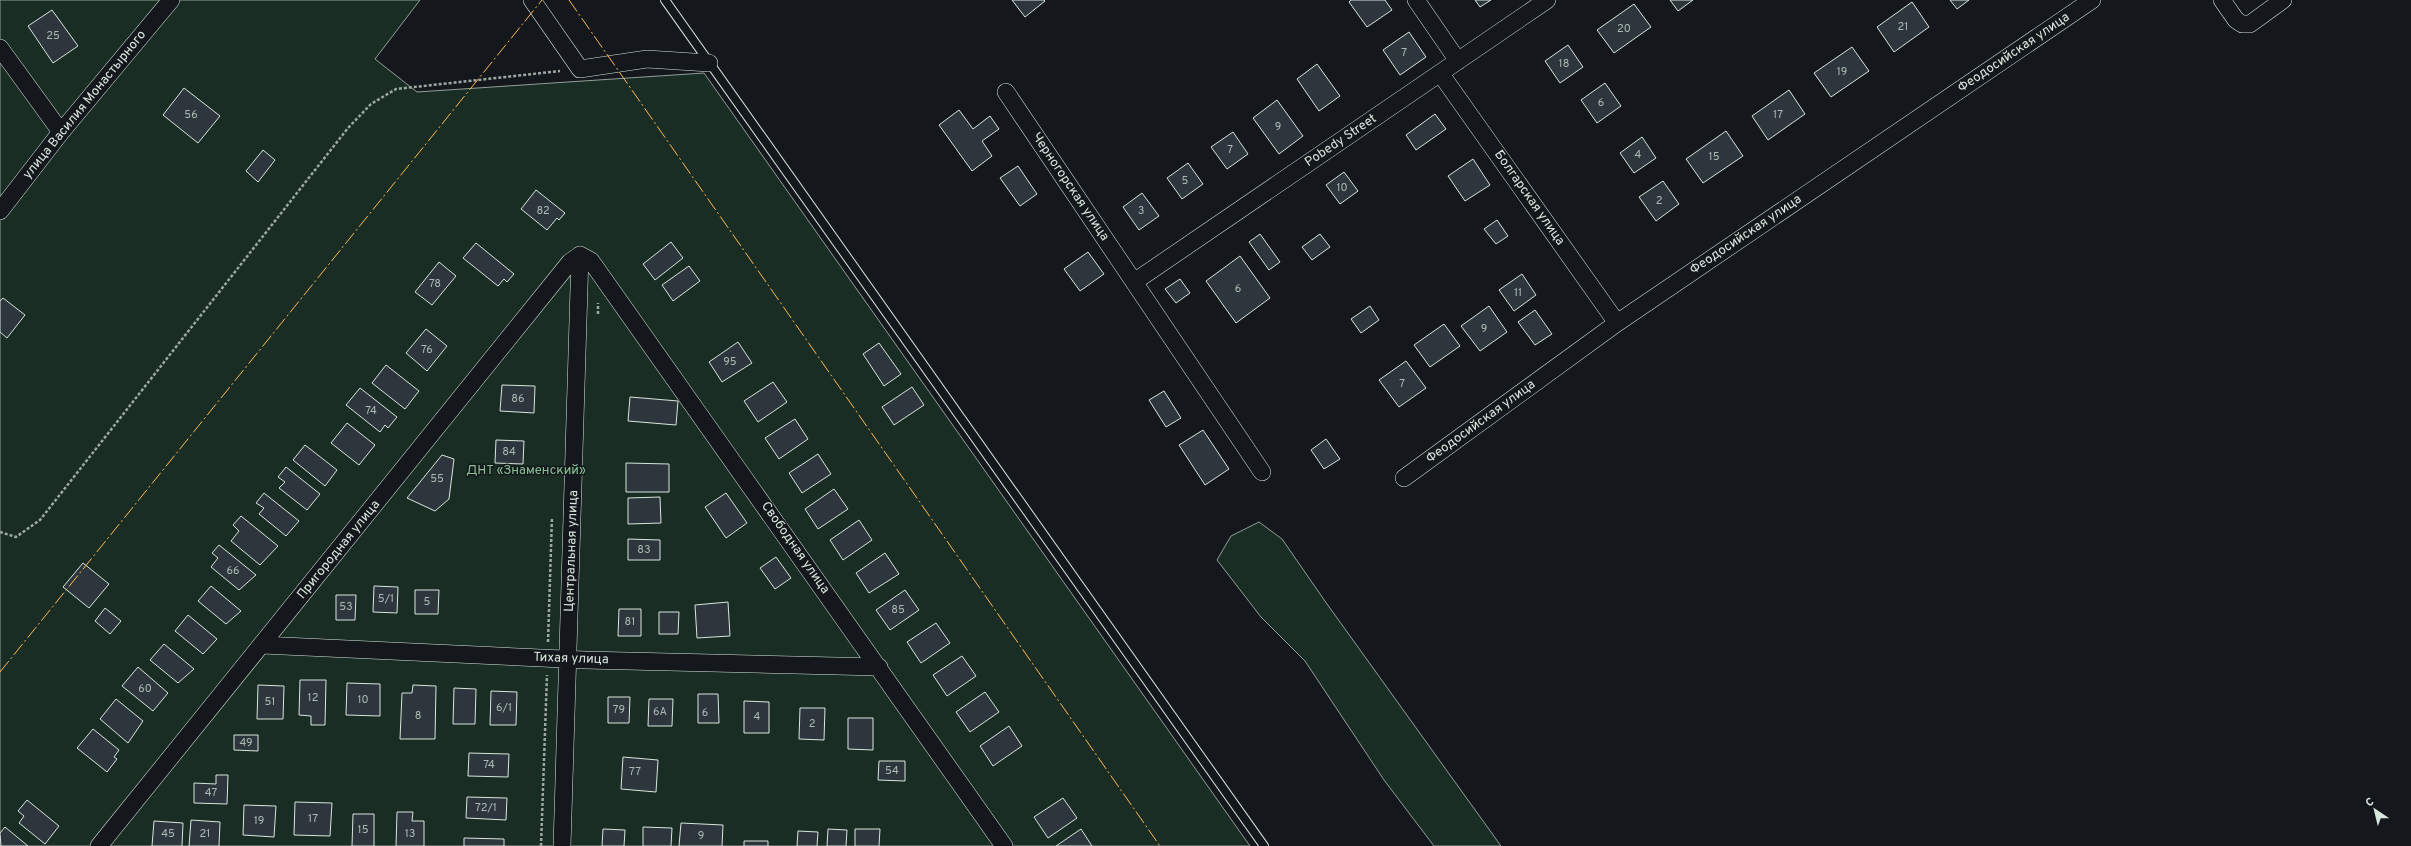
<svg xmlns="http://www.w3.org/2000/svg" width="2411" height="846" font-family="Overpass,sans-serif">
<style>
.green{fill:#1a2d24;stroke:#939e99}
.building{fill:#2c363c;stroke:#d8e6dc}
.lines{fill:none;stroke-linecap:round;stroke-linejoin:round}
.lane-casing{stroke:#d8e6dc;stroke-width:10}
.street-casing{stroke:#d8e6dc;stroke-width:18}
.path{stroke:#9da8a2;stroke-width:2.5;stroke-dasharray:3 2;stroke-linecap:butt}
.lane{stroke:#14181c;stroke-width:8}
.street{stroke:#14181c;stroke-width:17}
.power{stroke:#ffb74d;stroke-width:1;stroke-dasharray:14 3 2 3;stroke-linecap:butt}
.labels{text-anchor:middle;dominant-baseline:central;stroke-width:3;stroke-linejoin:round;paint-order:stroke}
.number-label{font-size:11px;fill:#adbab4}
.street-label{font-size:13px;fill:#d8e6dc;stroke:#14181c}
.park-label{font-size:13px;fill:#8ac095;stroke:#14181c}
</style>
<rect width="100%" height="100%" fill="#14181c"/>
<path class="green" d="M0 0H420L375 59 417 92 704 73 1250 846H0Z
M1259 522 1282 539 1327 604 1501 846H1434L1384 780 1305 661 1261 617 1217 560 1231 536Z"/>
<path class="building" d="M1012 0H1044L1045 1 1025 17Z
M1351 0H1385L1392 10 1367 27 1349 2Z
M1475 0H1491L1480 7Z
M1670 0H1693L1678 11Z
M1950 0H1969L1957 9Z
M1912 2 1929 27 1894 52 1877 27Z
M1634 4 1651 27 1614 53 1597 30Z
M52 10 78 46 53 63 28 26Z
M1409 32 1426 57 1400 75 1383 50Z
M1568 45 1583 67 1560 83 1545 61Z
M1852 47 1869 71 1831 97 1814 73Z
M1317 64 1340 96 1319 111 1297 79Z
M1605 83 1621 106 1597 123 1581 100Z
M184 88 220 116 198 143 163 115Z
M1789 90 1805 114 1768 140 1752 116Z
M1277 100 1303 136 1279 154 1253 118Z
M959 110 973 129 990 116 999 129 982 141 992 156 972 171 939 125Z
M1435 114 1446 129 1416 150 1406 135Z
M1726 131 1743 156 1703 183 1686 159Z
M1233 132 1248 154 1227 169 1211 147Z
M1642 137 1656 158 1634 173 1620 153Z
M263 150 275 160 258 182 246 171Z
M1473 159 1490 185 1465 201 1448 176Z
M1188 163 1203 184 1182 199 1167 178Z
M1018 166 1037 194 1020 206 1000 178Z
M1344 172 1358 191 1340 204 1326 185Z
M1663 181 1679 204 1656 221 1639 197Z
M536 190 565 213 559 220 557 218 547 230 521 209Z
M1142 193 1159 216 1139 230 1123 207Z
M1497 220 1508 236 1496 244 1484 229Z
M1260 234 1280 262 1269 270 1249 242Z
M1320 234 1330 247 1312 260 1302 247Z
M671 242 683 258 655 280 643 264Z
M476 243 514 274 507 282 504 279 498 286 463 258Z
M1088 252 1104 274 1080 291 1064 269Z
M1240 256 1270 298 1236 323 1206 281Z
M439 262 456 276 432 305 415 292Z
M689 266 700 281 673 301 662 285Z
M1522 274 1536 295 1514 311 1499 290Z
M1180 279 1190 293 1176 303 1165 289Z
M3 298 25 315 7 338 0 332V301Z
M1370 306 1379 320 1361 333 1351 319Z
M1489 306 1507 332 1480 351 1461 326Z
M1535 310 1552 334 1535 345 1518 322Z
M1444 324 1460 346 1430 367 1414 345Z
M426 329 447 346 427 371 406 353Z
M738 342 752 363 722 382 709 362Z
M879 343 901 374 884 386 863 354Z
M1406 361 1426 388 1399 407 1379 380Z
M386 365 419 391 405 409 372 383Z
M773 382 787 402 758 422 744 401Z
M502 385 535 386 534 413 500 411Z
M912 387 924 405 894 425 882 407Z
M360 388 397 417 388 428 385 425 380 432 346 405Z
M1164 391 1181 418 1166 427 1149 400Z
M630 397 678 401 676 425 628 421Z
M795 419 808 439 779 459 765 438Z
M347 423 375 445 359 465 331 443Z
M1203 430 1229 469 1205 485 1179 445Z
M1326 439 1340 459 1324 469 1311 450Z
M496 440 524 441 523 464 495 463Z
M305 445 337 470 325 486 293 460Z
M818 454 831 474 802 493 789 473Z
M442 455 454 459 449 499 435 511 407 498Z
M626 463 669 464V492H626Z
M286 467 320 494 307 510 279 488 285 482 278 477Z
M834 489 848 509 818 529 805 509Z
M264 493 299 521 286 536 259 514 264 508 256 503Z
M726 493 747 523 726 538 705 507Z
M660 497 661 523 628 524V498Z
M241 516 278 546 260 565 231 541 239 531 233 525Z
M859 520 872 540 843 560 830 540Z
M628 539 660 540V560H628Z
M219 545 256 575 239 590 211 567 218 558 212 553Z
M885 553 899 574 869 593 856 573Z
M776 557 791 578 775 589 760 568Z
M83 563 109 584 89 608 63 587Z
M211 586 241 611 226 624 198 601Z
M374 586 398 587 397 613 373 612Z
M415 590H439L438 614H415Z
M905 590 919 610 890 630 876 610Z
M336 595H356L355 620H336Z
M728 602 730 636 697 638 695 605Z
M105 608 121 621 110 634 95 621Z
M619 609H641V636H618Z
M659 612H679L678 634H659Z
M188 615 217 639 203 654 175 631Z
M936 623 950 643 921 663 907 642Z
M164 644 194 669 178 683 150 660Z
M962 656 976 676 947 696 933 675Z
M138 667 168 693 153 711 122 686Z
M300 680H326L325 725H311V716L299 715Z
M347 683 380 684V716L346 715Z
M258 685 284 686 283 719H257Z
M413 685 436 686 435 739H400L402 693H412Z
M454 688 476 689 475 724H453Z
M491 691 517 692 516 725H490Z
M985 692 999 712 970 732 956 712Z
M698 694H718L719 723H698Z
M608 697H630L629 723H608Z
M116 699 143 721 128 743 100 719Z
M649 699H673L672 726H648Z
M744 701 769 702V733H744Z
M800 708H825L824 740 799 739Z
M848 718H873V750L848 749Z
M1009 726 1022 746 993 766 980 746Z
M93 729 119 750 114 757 117 759 107 772 77 748Z
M234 735H258V751L234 750Z
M469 753 509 754 508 777 468 776Z
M623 757 658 760 656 792 621 789Z
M879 761H905V781L878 780Z
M216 775H228L227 804 194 803V783L216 784Z
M467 797 507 798 506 820 466 818Z
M1063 798 1077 818 1048 838 1034 817Z
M27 800 59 826 45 844 19 823 24 816 18 811Z
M295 802 332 803 330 836 294 835Z
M244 805 276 806 274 837 243 835Z
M397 812H413L412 821H424V846H396Z
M353 814H374V846H352Z
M191 820 220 822 219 846H189Z
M154 821 183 823 182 846H152Z
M681 823 723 825 722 846H679Z
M5 827 28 846H1L0 833Z
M643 827 672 828 671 846H643Z
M603 829 625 830 624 846H602Z
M828 829 847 830 846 846H827Z
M855 829H880L879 846H855Z
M1081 829 1092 846H1056Z
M798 831 818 832 817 846H797Z
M464 838 504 839V846H464Z
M744 841H768V846H744Z"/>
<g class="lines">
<g class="lane-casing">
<path id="lane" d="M665 0 1264 846"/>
</g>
<g class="street-casing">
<path id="street" d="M532 0 580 69 647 59 709 63
M1416 0 1458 61
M2222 0 2236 20 2242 24H2250L2283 0
M0 48 61 132
M1440 73 1617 323
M1006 92 1262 472
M0 211 61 132 171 0
M580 255 591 261 1004 846
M1134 282 1547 0
M1404 478 1617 323 2092 0
M262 645 585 660 879 667
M99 846 570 262 580 255
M562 846 580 255"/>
</g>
<path class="path" d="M598 314V303
M0 532 16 537 40 520 348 128 371 104 396 89 560 71
M548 642 552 517
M541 846 547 675"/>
<use href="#lane" class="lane"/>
<use href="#street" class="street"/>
<path class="power" d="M569 0 1160 846
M0 672 542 0"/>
</g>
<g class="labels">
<g class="number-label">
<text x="1903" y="27">21</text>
<text x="1624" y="29">20</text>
<text x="53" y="36">25</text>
<text x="1404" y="53">7</text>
<text x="1564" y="64">18</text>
<text x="1842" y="72">19</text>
<text x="1601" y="103">6</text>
<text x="191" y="115">56</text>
<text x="1778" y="115">17</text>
<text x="1278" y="127">9</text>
<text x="1230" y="150">7</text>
<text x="1638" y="155">4</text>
<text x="1714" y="157">15</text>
<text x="1185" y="181">5</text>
<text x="1342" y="188">10</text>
<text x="1659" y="201">2</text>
<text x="543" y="211">82</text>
<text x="1141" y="211">3</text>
<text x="435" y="284">78</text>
<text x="1238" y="289">6</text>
<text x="1518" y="293">11</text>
<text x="1484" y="329">9</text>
<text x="427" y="350">76</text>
<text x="730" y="362">95</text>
<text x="1402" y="384">7</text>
<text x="518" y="399">86</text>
<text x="371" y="411">74</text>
<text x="509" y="452">84</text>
<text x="437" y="479">55</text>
<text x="644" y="550">83</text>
<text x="233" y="571">66</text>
<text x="386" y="599">5/1</text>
<text x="427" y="602">5</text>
<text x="346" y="607">53</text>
<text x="898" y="610">85</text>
<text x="630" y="622">81</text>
<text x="145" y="689">60</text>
<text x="313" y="698">12</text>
<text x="363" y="700">10</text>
<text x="270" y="702">51</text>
<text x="504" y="708">6/1</text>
<text x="619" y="710">79</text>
<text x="660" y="712">6А</text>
<text x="705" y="713">6</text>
<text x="418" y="716">8</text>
<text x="757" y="717">4</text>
<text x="812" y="724">2</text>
<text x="246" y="743">49</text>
<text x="489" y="765">74</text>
<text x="892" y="771">54</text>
<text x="635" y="772">77</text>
<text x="211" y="793">47</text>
<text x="486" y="808">72/1</text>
<text x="313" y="819">17</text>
<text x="259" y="821">19</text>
<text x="363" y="830">15</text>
<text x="168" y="834">45</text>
<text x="205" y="834">21</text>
<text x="410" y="834">13</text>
<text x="701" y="836">9</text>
</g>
<g class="street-label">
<text transform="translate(2014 53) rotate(-34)">Феодосийская улица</text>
<text transform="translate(85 105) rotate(-51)">улица Василия Монастырного</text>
<text transform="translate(1341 141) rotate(-34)">Pobedy Street</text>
<text transform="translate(1070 187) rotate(56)">Черногорская улица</text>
<text transform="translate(1529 198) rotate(55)">Болгарская улица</text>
<text transform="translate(1746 235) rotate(-34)">Феодосийская улица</text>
<text transform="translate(1481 422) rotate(-36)">Феодосийская улица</text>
<text transform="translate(795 548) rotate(55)">Свободная улица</text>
<text transform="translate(339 550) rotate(-51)">Пригородная улица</text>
<text transform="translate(572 551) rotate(-88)">Центральная улица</text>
<text transform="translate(571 659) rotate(2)">Тихая улица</text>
</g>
<g class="park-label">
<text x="526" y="471">ДНТ «Знаменский»</text>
</g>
</g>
<g transform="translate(2375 810) rotate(325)" stroke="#14181c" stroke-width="3" paint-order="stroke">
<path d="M0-3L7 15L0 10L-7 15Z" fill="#d8e6dc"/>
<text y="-6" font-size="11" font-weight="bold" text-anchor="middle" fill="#d8e6dc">С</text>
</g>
</svg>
